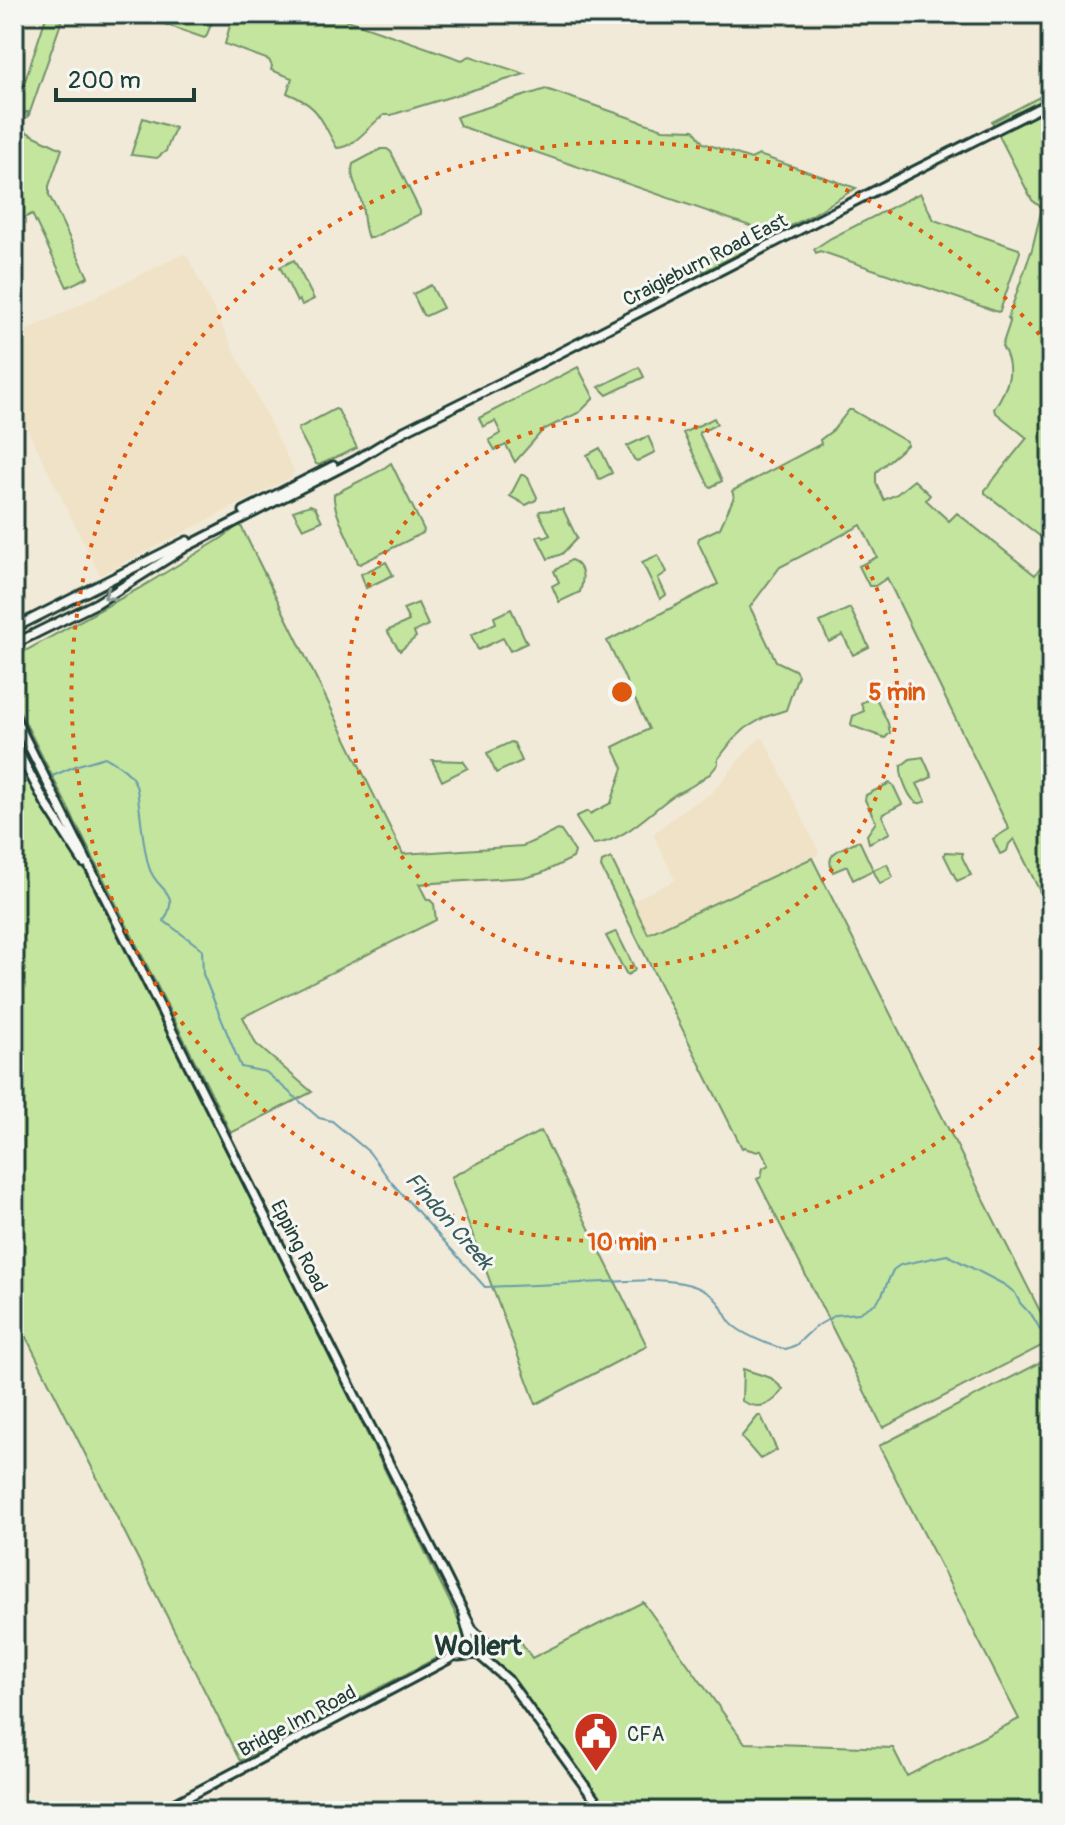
<svg xmlns="http://www.w3.org/2000/svg" width="1065" height="1825" font-family="Pangolin,sans-serif">
<style>
.built{fill:#efe2c6}
.green{fill:#c3e59e;stroke:#719169;stroke-width:2}
.lines{fill:none;stroke-linecap:round;stroke-linejoin:round}
.stream{stroke:#699bab;stroke-width:2}
.major-casing{stroke:#1f3d34;stroke-width:13}
.major{stroke:#f6f6f2;stroke-width:7}
.oneway{stroke:#8a9a93}
.ring{fill:none;stroke:#de580e;stroke-width:4;stroke-dasharray:4 8}
.labels{text-anchor:middle;dominant-baseline:central;stroke-width:6;stroke-linejoin:round;paint-order:stroke}
.street-label{font-size:20px;fill:#1f3d34;stroke:#f6f6f2}
.poi-label{font-size:20px;fill:#1f3d34;stroke:#f6f6f2;text-anchor:start}
.water-label{font-size:22px;font-style:italic;fill:#385c5c;stroke:#f6f6f2}
.district-label{font-size:28px;font-weight:bold;fill:#1f3d34;stroke:#f6f6f2}
.centre{fill:#de580e;stroke:#f6f6f2;stroke-width:4}
.ring-label{font-size:24px;text-anchor:middle;font-weight:bold;fill:#de580e;stroke:#f6f6f2;stroke-width:6;stroke-linejoin:round;paint-order:stroke}
</style>
<rect width="100%" height="100%" fill="#f2ead8"/>
<filter id="ink" filterUnits="userSpaceOnUse"><feTurbulence type="fractalNoise" baseFrequency=".0125" numOctaves="2"/><feDisplacementMap in="SourceGraphic" scale="16" xChannelSelector="R" yChannelSelector="G"/><feConvolveMatrix kernelMatrix="1 2 1 2 8 2 1 2 1" color-interpolation-filters="sRGB"/></filter>
<g filter="url(#ink)">
<path class="built" d="M183 254 187 255 294 471 292 477 100 575 14 402V337Z
M761 738 764 739 819 852 818 855 648 935 632 901 675 880 653 834 683 810 712 793 749 748Z"/>
<path class="green" d="M47 14H64L29 115 27 117 28 112H26L23 116 16 114 15 111Z
M136 14H215L206 37 204 38Z
M233 14H330L462 60 470 56 525 74 391 115H384C369 125 356 147 337 148 320 119 321 107 287 93L292 78 271 70 272 66 269 60 225 44Z
M546 89 663 129 694 130 703 143 751 159 759 155 856 188 812 215 768 238 764 237 759 229 460 126 456 117Z
M1051 91V545L985 493V490L1027 438 995 412 994 409C1008 387 1016 370 1002 346L1010 322 1008 318 1032 249 1042 208 1032 200 992 122Z
M143 118 175 128 166 151 157 158 131 155Z
M14 126 62 149 49 186V195L88 277 67 287 32 214 14 223Z
M381 149H387L391 152 420 211V214L372 238H368C363 226 364 216 362 204 359 190 349 178 353 164Z
M920 193 934 220 1019 249 1020 252 1000 311 998 312 820 251 816 253 814 249 831 238Z
M744 242 750 248 703 272 699 263Z
M294 260 314 299 302 305 299 300 297 302 280 267Z
M431 285 443 308 426 316 423 315 413 294Z
M578 367 593 396V399L580 412 543 430 515 462 506 445 495 450 489 440 501 433 495 421 483 427 479 418Z
M639 367 644 377 607 395 599 387Z
M335 409 338 410 357 448 319 465 316 464 298 430 299 428Z
M849 410H852L907 442V445L876 472V483L884 500 897 494 914 480 930 495 926 500 949 521 957 513 1035 575 1051 555V914L1014 839 1009 844 1007 851 1000 854 993 839 1009 829 887 578 875 586H869L859 566 877 557 861 525 780 567 750 607 776 661 795 670 798 675 786 710 765 717 746 728 733 740 718 759V764L710 774C705 776 701 780 695 784 688 789 680 791 673 796 651 811 621 844 593 844L576 818 577 816 588 811 590 814 611 803 623 768 613 747 649 729 607 641 718 584 698 542 699 538 720 528 734 497 732 491 821 444 820 440 833 430Z
M714 418 717 424 699 433 722 481 711 487 709 486 683 433Z
M648 436 655 452 637 461 634 459 627 446Z
M600 448 612 473 600 479 598 478 587 455Z
M391 463 424 530 423 533 360 564 358 563C352 543 332 512 334 494L380 471Z
M521 475H523L528 478 537 497 536 500 526 505 510 496Z
M310 505 315 507 322 521 303 529 293 511Z
M563 509 577 538 562 554 548 559 537 537 542 535 544 538 550 535 539 513 540 511Z
M240 524 403 854 523 846 558 830 561 831 575 852 573 858 542 873 528 877 419 884 427 900H430L434 904 436 920 243 1017 256 1044 312 1092 231 1133 14 700V657L140 588 222 538Z
M658 555 667 572 658 578 666 595 660 599 642 562Z
M571 560C585 565 584 580 580 592L559 602 552 586 559 582 554 571Z
M386 562 393 575 366 588 361 574Z
M418 603 428 625 414 632 416 637 400 651 387 631 409 621 403 609Z
M850 608 869 647 853 655 843 635 829 642 820 622Z
M511 609 527 643 510 651 503 638 478 650 471 635 496 623 494 617Z
M875 696 888 723 890 733 885 738 852 726 851 724 853 716 864 711 861 703Z
M14 730 323 1344 468 1639 467 1642 240 1761 14 1313Z
M511 742 514 743 522 761 496 773 487 753Z
M923 757 932 777 917 784 926 801C923 802 921 804 919 803 909 802 900 775 901 766L910 759Z
M432 760 463 761 468 768 442 781Z
M890 783 893 785 902 804 883 814 882 816 890 833 869 843 867 835 876 822 865 800 866 795Z
M857 841 860 842 873 870 887 864 893 877 880 884 873 870 853 880 847 866 833 872C823 852 842 849 857 841Z
M945 852 963 853 962 857 971 875 957 881 944 855Z
M611 858 648 934 812 858 1051 1333V1341L883 1428 757 1179 761 1177 763 1168 769 1165 761 1150 758 1152 747 1149 745 1147 742 1148 601 867 602 862Z
M615 932 617 933 635 969 634 971 627 975 606 936Z
M541 1131 647 1346 536 1404 451 1177Z
M1051 1357V1423L1042 1427 1051 1446V1811H606L510 1678 495 1661 489 1646 515 1633 532 1658 643 1602 745 1743 893 1748 907 1776 1019 1719 879 1446Z
M743 1369 771 1378 783 1389C773 1405 759 1411 742 1401Z
M758 1416H761L777 1450 760 1459 741 1437Z"/>
<g class="lines">
<path class="stream" d="M50 777 78 765 105 757C115 763 128 770 134 781 138 787 138 798 139 805 142 825 143 847 149 867 156 892 182 889 164 921L202 949 203 974 241 1067 266 1072 319 1118 332 1121 369 1152 392 1183 485 1287 653 1280C672 1281 691 1282 708 1293 723 1303 721 1310 730 1322 737 1332 774 1348 786 1349L796 1345 815 1327 836 1315 859 1313 876 1303 882 1295 893 1270 900 1265 947 1255 1005 1285 1015 1293 1020 1303 1033 1317 1044 1336
M14 779 25 783"/>
<g class="major-casing">
<path id="major" d="M244 511 333 466
M14 628 187 541
M14 644 97 603 186 547 356 460 404 431 509 379 888 184 1051 102
M14 716 472 1629 486 1643 485 1650 478 1654
M14 744 46 804 84 863
M464 1618 471 1643
M458 1656 478 1654 508 1680 603 1811
M161 1811 447 1660 470 1645"/>
</g>
<use href="#major" class="major"/>
</g>
<defs><path id="oneway-chevron" d="M-2-3.5L2.5 0L-2 3.5" fill="none" stroke-width="1.6" stroke-linecap="round" stroke-linejoin="round" transform="scale(2)"/></defs>
<use class="oneway" href="#oneway-chevron" transform="translate(109 595) rotate(148)"/>
</g>
<g class="ring">
<circle cx="622" cy="692" r="275"/>
<path d="M1049 1038A550 550 0 1 1 1049 346"/>
</g>
<defs>
<g id="civic-pin" transform="scale(2.3)"><path d="M0 17L-7.5 6A9.5 9.5 0 1 1 7.5 6Z" fill="#c8321e" stroke="#f6f6f2"/><path d="M-.6-6.5H3V-4.5H.6V-3L4-1V1h2V6H-6V1h2V-1L-.6-3ZM-1.2 2.5V6h2.4V2.5Z" fill="#fff"/></g>
</defs>
<g fill-rule="evenodd">
<use href="#civic-pin" x="596" y="1734"/>
</g>
<g class="labels">
<g class="street-label">
<text transform="translate(705 260) rotate(-27)">Craigieburn Road East</text>
<text transform="translate(299 1246) rotate(63)">Epping Road</text>
<text transform="translate(297 1721) rotate(-28)">Bridge Inn Road</text>
</g>
<g class="poi-label">
<text x="627" y="1734">CFA</text>
</g>
<g class="water-label">
<text transform="translate(449 1221) rotate(49)">Findon Creek</text>
</g>
<g class="district-label">
<text x="478" y="1646">Wollert</text>
</g>
</g>
<circle cx="622" cy="692" r="12" class="centre"/>
<g class="ring-label">
<text x="897" y="700">5 min</text>
<text x="622" y="1250">10 min</text>
</g>
<rect width="1065" height="1825" fill="none" stroke="#f6f6f2" stroke-width="48"/>
<rect x="24" y="24" width="1017" height="1777" fill="none" stroke="#1f3d34" stroke-width="3" filter="url(#ink)"/>
<path d="M56 88v12h138v-12" fill="none" stroke="#1f3d34" stroke-width="4"/>
<text x="68" y="88" font-size="24" fill="#1f3d34" stroke="#f6f6f2" stroke-width="6" paint-order="stroke">200 m</text>
</svg>
